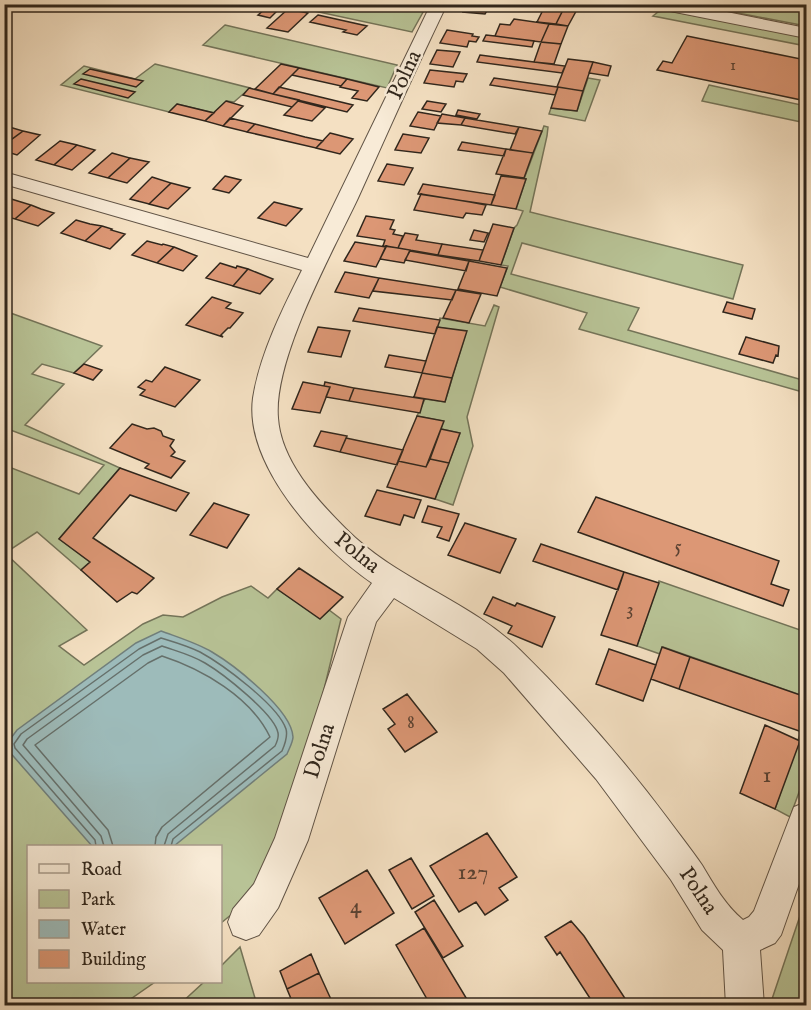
<svg xmlns="http://www.w3.org/2000/svg" width="811" height="1010" font-family="'IM FELL English',serif">
<style>
.green{fill:#b8c396;stroke:#747459;stroke-width:1.5}
.water{fill:#9dbbba;stroke:#717f7b;stroke-width:1.5}
.lines{fill:none;stroke-linecap:round;stroke-linejoin:round}
.shore{stroke:#66706b;stroke-width:1.5}
.building{fill:#dc9775;stroke:#30261c;stroke-width:1.5}
.minor-casing{stroke:#615446;stroke-width:2}
.minor{fill:#f8ebd7;fill-rule:evenodd}
.labels{text-anchor:middle;dominant-baseline:central;stroke-width:5;stroke-linejoin:round;paint-order:stroke}
.far-number-label{font-size:16px;fill:#5b4232}
.number-label{font-size:20px;fill:#5b4232}
.street-label{font-size:22px;fill:#30261c;stroke:#f8ebd7}
.near-number-label{font-size:24px;fill:#5b4232}
</style>
<rect width="100%" height="100%" fill="#f4e0c2"/>
<filter id="stains"><feTurbulence type="fractalNoise" baseFrequency=".00333" numOctaves="4"/><feColorMatrix values="0 0 0 0 .2 0 0 0 0 .09 0 0 0 0 .02 0 0 0 .5 -.17"/></filter>
<radialGradient id="worn" r=".72"><stop offset=".6" stop-color="#630" stop-opacity="0"/><stop offset="1" stop-color="#630" stop-opacity=".3"/></radialGradient>
<path class="green" d="M425 5H427L412 32 286 5Z
M696 5H806V26Z
M665 10 806 37V46L653 16 658 12Z
M225 25 397 65 387 88 203 45Z
M155 64 250 88 234 102 227 101 214 113 177 104 169 112 61 85 84 66 135 79Z
M588 78 600 80 585 121 549 114 551 108 577 111Z
M709 85 806 106V123L702 101Z
M544 126 548 127 547 136 530 212 743 265 733 299 522 243 511 274 639 308 628 330 806 381V393L579 329 587 313 500 287 508 266 501 265 514 228 517 225 523 211 516 209 526 179H524Z
M494 305 499 307 467 417 473 446 453 505 435 499 460 433 441 429 443 421 417 416 425 399 445 402 466 332 437 327 440 318 485 326Z
M5 311 102 346 74 373 42 364 32 374 64 384 25 425 120 468 59 539 90 562 81 570 37 532 5 553 87 630 59 646 84 665 143 624 163 615 183 617 222 597 251 586 268 598 277 589 320 618 329 610 341 619 320 706 295 786 253 897 221 923 220 846H28V982H155L122 1005H5L4 465 79 494 104 465 5 428Z
M659 581 806 632V697L663 647 660 654 637 646Z
M804 722 806 723V773L790 817 775 809Z
M806 898V1005H770Z
M240 947 257 1005H179L204 982H220L221 966Z"/>
<path class="water" d="M161 631C177 637 197 643 212 652 234 665 292 710 293 737 293 742 289 749 287 754L174 846H92L7 749 8 742 17 730 136 643Z"/>
<g class="lines">
<path class="shore" d="M96 846 95 840 15 748 14 744 21 734 139 649 161 638C174 642 188 646 200 652 222 664 278 705 286 729 288 736 285 744 282 751L173 839 171 846
M104 846 101 836 23 745 27 739 143 655 162 646C176 651 192 655 205 663 222 673 275 714 278 733 279 738 277 742 275 746L168 834 164 846
M113 846 108 830 35 745 148 663 162 656C202 669 251 697 270 737L162 827 156 837 155 846"/>
</g>
<path class="building" d="M214 4H245L238 10Z
M546 4H566L556 24 537 22Z
M566 4H580L568 26 556 24Z
M466 6 488 9 485 14 463 12Z
M265 9 272 10 276 12 270 18 258 15Z
M288 9 308 13 288 32 267 28Z
M318 15 367 26 357 35 343 32 346 30 310 22Z
M514 19 549 24 541 42 495 36 500 24 510 25Z
M549 24 568 26 561 44 541 42Z
M447 30 473 34 472 36 479 37 476 42 469 41 467 47 440 43Z
M486 35 495 36 534 41 532 47 483 41Z
M687 36 806 60V101L657 70 663 61 672 63Z
M541 42 561 44 554 64 534 62Z
M437 50 460 52 453 67 430 64Z
M480 55 534 62 565 66 562 73 477 62Z
M568 59 593 62 583 91 557 87Z
M593 62 611 66 608 76 589 73Z
M281 64 299 68 273 94 255 89Z
M299 68 347 79 341 86 292 75Z
M90 69 143 81 136 87 83 74Z
M430 70 467 74 463 82 456 81 454 87 424 83Z
M494 78 557 87H558L555 95 490 85Z
M81 79 135 92 128 98 74 84Z
M347 79 379 87 367 101 352 98 358 91 340 87Z
M279 87 353 105 347 112 273 94Z
M558 87 583 91 577 111 551 108Z
M249 88 273 94 299 100 292 107 243 95Z
M226 101 243 106 223 126 205 121Z
M298 101 325 108 312 121 284 115Z
M427 101 446 104 441 112 422 109Z
M177 104 214 113 205 121 169 112Z
M458 110 480 114 477 119 456 115Z
M418 112 441 116 434 130 410 126Z
M442 114 465 118 461 125 437 123Z
M230 118 255 124 247 132 223 126Z
M465 118 519 127 515 134 461 125Z
M255 124 305 137 323 141 316 148 247 132Z
M6 126 23 131 4 145V127Z
M519 127 542 131 533 153 510 150Z
M23 131 40 135 17 155 4 151V145Z
M330 133 334 134 353 139 340 154 316 148Z
M403 134 429 138 421 153 395 150Z
M60 141 77 145 54 165 36 160Z
M462 142 506 149 504 156 458 150Z
M77 145 95 150 72 170 54 165Z
M506 149 533 153 524 178 496 174Z
M112 153 130 158 108 178 89 173Z
M130 158 149 162 127 183 108 178Z
M387 164 413 168 404 185 378 181Z
M225 176 241 180 229 193 213 189Z
M501 176 526 179 516 209 491 205Z
M152 177 171 183 149 204 130 199Z
M171 183 190 188 168 209 149 204Z
M423 184 495 195 491 205 418 194Z
M421 194 470 202 486 205 482 215 466 213 463 218 414 210Z
M8 198 21 202 31 205 15 219 4 216V201Z
M274 202 302 209 286 226 258 218Z
M31 205 41 209 54 213 38 226 15 219Z
M366 216 394 220 390 229 395 230 393 234 403 236 398 248 383 246 385 240 357 236Z
M76 220 90 224 102 226 85 241 61 233Z
M493 224 514 228 501 265 479 261Z
M102 226 112 229 111 230 125 234 110 249 85 241Z
M474 230 488 233 484 242 470 240Z
M405 233 418 235 416 240 442 244 438 255 398 248Z
M147 241 162 245 163 244 174 247 157 263 132 255Z
M355 242 386 247 376 267 344 261Z
M442 244 483 250 479 261 438 255Z
M386 246 410 250 404 263 380 259Z
M174 247 197 256 183 271 157 263Z
M410 251 469 261 466 271 405 260Z
M469 261 507 268 497 296 458 289Z
M220 263 236 268 237 266 248 269 233 286 206 278Z
M248 269 273 279 260 294 233 286Z
M345 272 379 278 369 298 335 292Z
M379 278 456 290 452 300 373 291Z
M456 290 481 294 469 323 443 318Z
M212 297 231 303 226 308 243 313 230 328H228L221 335 223 337 186 325Z
M727 302 755 309 752 319 723 312Z
M359 308 440 320 435 334 353 321Z
M318 327 350 331 341 357 308 352Z
M437 327 467 331 452 378 422 373Z
M746 337 779 346 778 356 776 355 773 363 739 354Z
M389 355 426 361 422 373 385 367Z
M84 364 102 370 93 380 74 373Z
M165 367 200 380 175 407 140 395 145 390 138 387 146 380 152 382Z
M422 373 452 378 445 402 414 397Z
M303 382 330 387 320 413 292 409Z
M325 382 354 388 349 401 326 397 330 387 324 386Z
M354 388 424 399 420 413 349 401Z
M417 416 444 421 426 467 398 461Z
M132 424 147 429 154 428 161 431 163 436 174 440 170 446 175 452 171 456 185 461 171 478 145 468 149 464 110 448Z
M441 429 460 433 449 463 430 459Z
M321 431 347 436 340 452 314 446Z
M346 438 403 450 397 465 340 452Z
M430 459 449 463 435 499 387 487 398 461 426 467Z
M120 468 189 493 176 511 130 495 93 538 154 578 137 594 132 592 117 602 81 570 90 562 59 539Z
M377 490 421 500 414 518 404 515 400 525 365 516Z
M596 497 779 561 771 584 789 590 783 606 578 532Z
M214 503 249 515 227 548 190 535Z
M428 506 459 514 449 541 437 537 442 527 422 522Z
M465 523 516 539 500 573 448 555Z
M541 544 624 572 618 590 533 561Z
M299 568 343 597 320 619 277 589Z
M624 572 659 583 637 646 601 635Z
M493 597 515 606 517 603 555 617 542 647 508 633 512 626 484 614Z
M662 647 690 657 679 689 651 679Z
M609 649 656 665 643 701 596 684Z
M690 657 806 697V714L802 732 679 689Z
M407 694 437 732 405 752 388 729 395 724 383 709Z
M765 725 800 741 775 809 740 793Z
M487 833 517 877 499 888 508 900 485 915 476 902 459 912 430 866Z
M411 858 434 896 412 909 389 870Z
M367 870 394 913 345 944 319 898Z
M434 900 463 946 443 958 415 912Z
M571 921 584 936 630 1006H595L560 952 557 955 545 937Z
M424 928 471 1006H431L396 945Z
M311 954 319 973 287 989 280 971Z
M319 973 334 1006H294L287 989Z"/>
<g class="lines">
<g class="minor-casing">
<path id="minor" d="M431 4H447C416 68 387 134 358 198 332 253 273 359 278 418 281 461 317 500 346 529 398 581 469 600 520 650 573 702 623 759 668 819 679 834 691 849 702 865 714 885 725 905 743 920L749 917 754 911 794 807 806 802V864L781 935 775 943 760 950 764 1006H726L723 950 702 930 671 880 596 779 504 673 477 649 394 598 376 622 308 840 278 908 259 935 246 940 233 935 228 922 233 909 254 884 275 838 348 617 372 583C321 548 244 466 253 398 260 354 282 310 302 270L4 184V172L308 258Z
M652 4H687L806 28V38L660 9Z"/>
</g>
<use href="#minor" class="minor"/>
</g>
<g class="labels">
<g class="far-number-label">
<text x="733" y="66">1</text>
</g>
<g class="number-label">
<text x="678" y="546">5</text>
<text x="630" y="609">3</text>
<text x="411" y="722">8</text>
</g>
<g class="street-label">
<text transform="translate(405 75) rotate(-65)">Polna</text>
<text transform="translate(357 553) rotate(39)">Polna</text>
<text transform="translate(320 751) rotate(-72)">Dolna</text>
<text transform="translate(698 891) rotate(56)">Polna</text>
</g>
<g class="near-number-label">
<text x="767" y="775">1</text>
<text x="473" y="872">127</text>
<text x="356" y="906">4</text>
</g>
</g>
<rect width="811" height="1010" fill="none" stroke="#f4e0c2" stroke-width="24"/>
<rect x="6" y="6" width="799" height="998" fill="none" stroke="#30261c" stroke-width="3"/>
<rect x="12" y="12" width="787" height="986" fill="none" stroke="#30261c" stroke-width="1.5"/>
<rect x="27" y="845" width="195" height="138" fill="#f8ebd7" stroke="#a89c8c" stroke-width="1.5"/>
<rect x="39" y="864" width="30" height="9" fill="#f8ebd7" stroke="#a89c8c" stroke-width="1.5"/>
<text x="81" y="875" font-size="18" fill="#30261c">Road</text>
<rect x="39" y="890" width="30" height="18" fill="#b8c396" stroke="#a89c8c" stroke-width="1.5"/>
<text x="81" y="905" font-size="18" fill="#30261c">Park</text>
<rect x="39" y="920" width="30" height="18" fill="#9dbbba" stroke="#a89c8c" stroke-width="1.5"/>
<text x="81" y="935" font-size="18" fill="#30261c">Water</text>
<rect x="39" y="950" width="30" height="18" fill="#dc9775" stroke="#a89c8c" stroke-width="1.5"/>
<text x="81" y="965" font-size="18" fill="#30261c">Building</text>
<rect width="100%" height="100%" filter="url(#stains)"/>
<rect width="100%" height="100%" fill="url(#worn)"/>
</svg>
